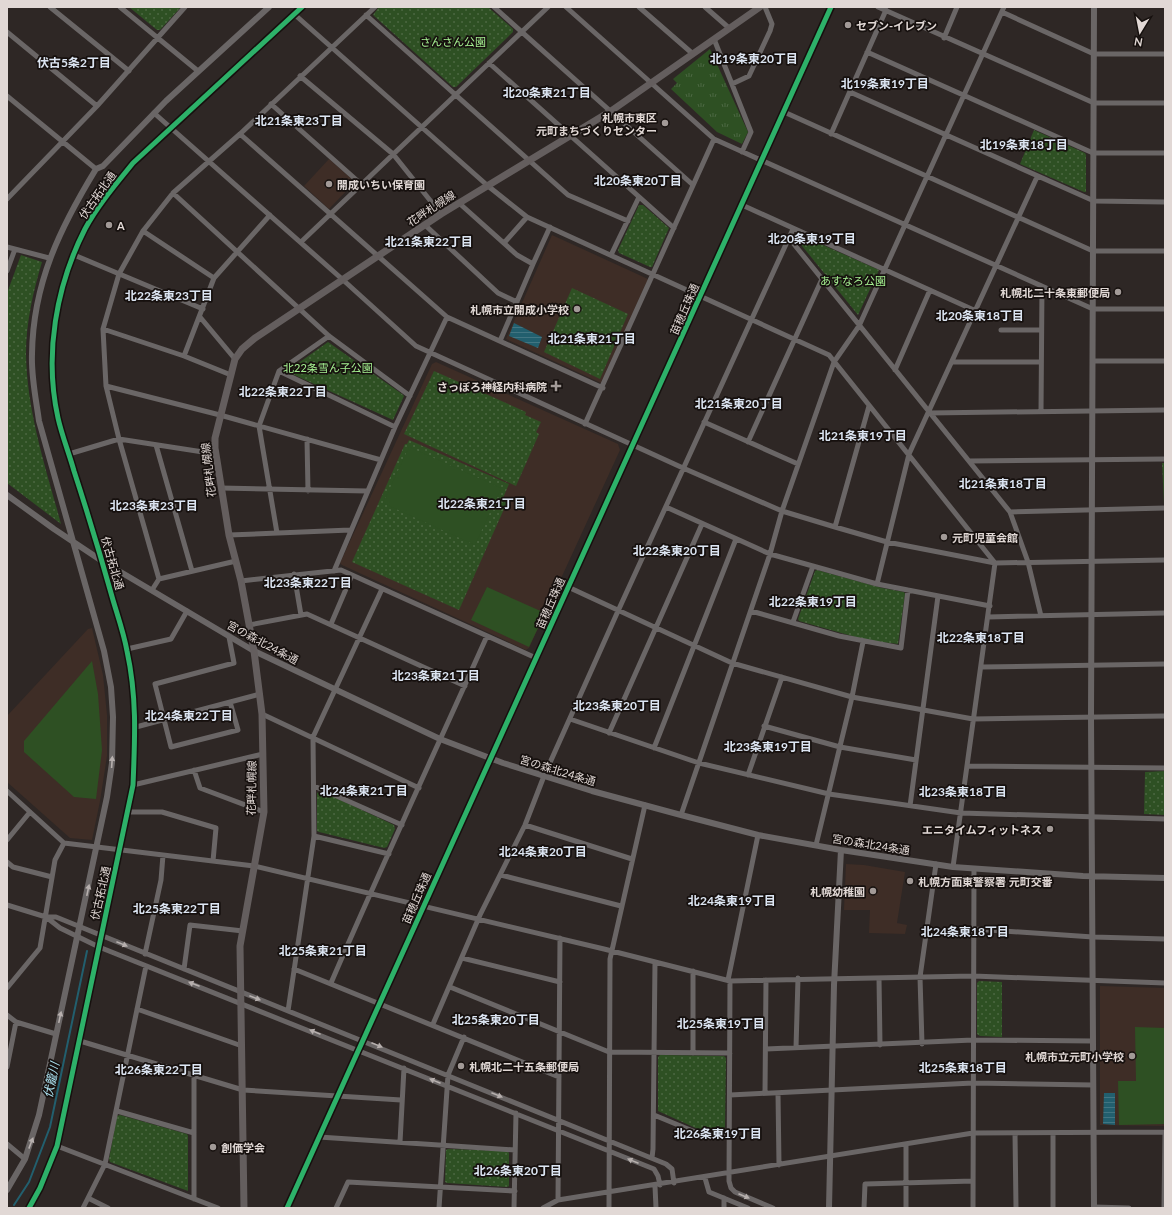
<svg xmlns="http://www.w3.org/2000/svg" width="1172" height="1215" font-family="Lato,'Noto Sans JP',sans-serif">
<style>
.built{fill:#3e2d26}
.grass{fill:url(#grass-tufts)}
.park{fill:url(#park-dots)}
.pitch{fill:#2e5023}
.water{fill:url(#water-rules)}
.lines{fill:none;stroke-linecap:round;stroke-linejoin:round}
.stream{stroke:#225f6e;stroke-width:2}
.minor{stroke:#6a6666;stroke-width:5}
.tertiary{stroke:#6a6666;stroke-width:6}
.secondary{stroke:#645e5e;stroke-width:7}
.cycleway-casing{stroke:#16100e;stroke-width:8}
.cycleway{stroke:#2db169;stroke-width:5}
.oneway{fill:#b7b0ae}
.poi-dot{fill:#a29a97;stroke:#16100e;stroke-width:1.5}
.labels{text-anchor:middle;dominant-baseline:central;stroke-width:3.5;stroke-linejoin:round;paint-order:stroke}
.poi-label{font-size:11px;font-weight:bold;fill:#e1d8d5;stroke:#16100e;text-anchor:start}
.park-label{font-size:11px;fill:#a5f191;stroke:#16100e}
.street-label{font-size:11px;fill:#e1d8d5;stroke:#16100e}
.neighbourhood-label{font-size:12px;font-weight:bold;fill:#dce5f2;stroke:#16100e}
.water-label{font-size:12px;font-style:italic;fill:#aee4f3;stroke:#16100e}
</style>
<defs>
<pattern id="grass-tufts" width="24" height="20" patternUnits="userSpaceOnUse"><rect width="24" height="20" fill="#2e5023"/><path d="M3 7l-1-3M5 7V3M7 7l1-3M15 17l-1-3M17 17v-4M19 17l1-3" fill="none" stroke="#4c6842"/></pattern>
<pattern id="park-dots" width="8" height="8" patternUnits="userSpaceOnUse"><rect width="8" height="8" fill="#2e5023"/><path d="M2 2h.1M6 6h.1" fill="none" stroke="#4c6842" stroke-width="1.8" stroke-linecap="round"/></pattern>
<pattern id="water-rules" width="6" height="5" patternUnits="userSpaceOnUse"><rect width="6" height="5" fill="#225f6e"/><path d="M0 2.5h6" fill="none" stroke="#427582"/></pattern>
</defs>
<rect width="100%" height="100%" fill="#2e2725"/>
<path class="built" d="M329 159 355 182 329 209 304 186Z
M552 235 648 279 601 383 506 339Z
M436 362 618 444 620 450 529 648 526 650 342 565 340 563 432 364Z
M92 628 103 675 107 715V756L100 801 92 840 70 838 7 782V716L88 629Z
M846 864 864 865 905 872 897 923 907 925 905 934 869 933 870 910H844Z
M1100 986 1165 988V1126L1100 1125Z"/>
<path class="grass" d="M710 49 748 132 742 144 717 132 671 89 677 83 673 79Z"/>
<path class="park" d="M129 7H181L160 30H157Z
M379 7H488L513 29V32L456 87H453L373 15Z
M1034 130 1085 153 1086 155V192H1084L1020 164Z
M639 205H643L669 228 652 267H650L619 253 618 250Z
M796 233 879 270 858 315 794 236Z
M21 255 42 262C33 292 26 323 26 354 27 413 46 468 61 524L7 483V293Z
M572 288 628 314 600 379 544 352Z
M328 342 402 394 404 396 393 420 290 373V369Z
M434 371 526 412 525 415 541 422 536 432 539 434 516 486 404 434Z
M409 440 509 484 503 498 508 500 459 610 352 562 405 444H407Z
M1162 463H1165V504H1164Z
M817 570 882 588 904 592 905 594 898 644 866 640 799 621 798 619 815 571Z
M1165 771V815L1144 814 1145 772Z
M321 791 394 825 395 829 387 847 384 848 319 832 317 831V793Z
M979 981 1002 982V1037L980 1036 977 1034V983Z
M660 1055 724 1056 726 1058 725 1127 723 1129 700 1130 658 1111V1057Z
M120 1115 187 1134 188 1136V1191L110 1162 109 1159 117 1116Z
M448 1149 507 1151 509 1153V1186L507 1187 447 1183 445 1182 446 1150Z"/>
<path class="pitch" d="M409 447 501 488 475 545 383 503Z
M487 587 545 613 529 647 471 620Z
M92 661 98 694 102 750 96 799 74 797 24 752V741Z
M1135 1027 1165 1028V1124L1119 1125 1118 1081H1136Z"/>
<path class="water" d="M514 323 542 337 538 348 509 336Z
M1104 1093H1115V1125L1103 1124Z"/>
<g class="lines">
<path class="stream" d="M14 1205 29 1182 50 1127 87 951"/>
<path class="minor" d="M50 7 129 71
M120 7 198 71
M494 7 693 185
M566 7 714 139 1093 309H1165
M639 7 693 54
M705 7 729 28
M878 7 1094 103H1165
M1002 12 1094 54H1165
M294 14 488 186 527 217 829 355 995 563 953 867
M366 15 568 195 628 221
M7 32 97 106
M944 38 957 7
M714 39 751 132 742 152
M867 52 1093 153H1165
M489 63 674 228
M300 76 393 154 441 214
M732 84 749 76 770 31 772 24 765 7
M850 92 1094 201 1165 202
M7 96 96 169
M271 104 361 184
M784 112 1093 251H1165
M154 113 342 279 416 346 683 468 782 511 835 527 887 542 995 563 1165 560
M240 134 447 317 603 388
M831 134 886 10
M173 193 329 336 410 396
M7 199 97 106 185 7
M459 203 517 255 533 264 500 341
M742 205 976 311
M425 225 498 293 517 302
M143 231 214 278
M789 238 1010 512 1028 562 1041 616
M301 242 548 7
M504 243 527 217
M7 247 49 258
M74 255 203 309
M611 255 639 197
M533 264 550 227
M7 271 15 249
M200 317 235 359
M103 329 184 356 231 375
M1001 330H1041
M184 356 214 278 270 215
M1093 361H1165
M953 362H1041
M895 370 930 290
M279 371 395 427
M106 386 220 415 381 460
M1041 412 1042 286
M929 413 1165 410
M704 422 798 464
M585 424 714 139
M307 439 308 491
M748 442 822 279
M156 445 192 571
M69 454 119 439 216 454
M970 461 1165 459
M221 488 367 491
M666 507 770 554 877 584 990 606
M1010 512 1165 508
M835 527 869 406
M277 533 259 426 279 371 329 336
M229 535 350 530
M334 571 395 427 447 317
M294 574 301 615
M159 579 236 561
M241 581 341 570 536 658
M877 584 909 454 1037 177
M568 587 732 663 852 697 973 719 1165 716
M152 590 159 579 119 439 106 386 103 329 119 274 143 231 173 193 240 134 375 7
M751 611 839 636 901 648 908 590
M988 617 1165 613
M793 622 813 566
M331 624 352 575
M249 625 307 614 465 686
M229 637 234 663 155 684 171 747 238 730 230 702
M127 649 171 639 187 611
M982 667 1165 664
M262 714 419 788
M570 719 699 763 829 794 961 813 1165 819
M764 726 840 747 916 760
M136 727 260 694
M609 733 702 524
M654 748 736 539
M967 766 1165 768
M194 770 200 788 264 812
M748 775 782 677
M133 785 263 754
M314 786 402 825
M7 791 64 843 254 866 604 949 730 981 973 976 1165 983
M910 806 938 596
M127 812H162L216 828 213 861
M681 815 770 554 782 511 834 362 859 326 1004 7
M525 825 632 859
M314 836 389 854
M7 840 30 812
M816 845 852 697 863 642
M7 862 13 867 52 877
M501 875 621 906
M7 905 46 917H56L666 1164 672 1169 674 1183
M46 917 60 928 99 947 654 1169 658 1176 660 1185
M974 929 1093 937 1165 939
M145 954 161 880 163 855
M462 958 560 982
M184 969 190 925 243 931
M294 969 559 1077
M879 978 880 1045
M728 980 758 835
M730 981 729 1181 731 1188 735 1192 773 1208
M331 983C381 867 435 752 487 636
M450 987 609 1052 730 1053
M7 988 40 948 55 860 64 843
M137 1009 242 1046
M288 1011 314 836 313 737 382 589
M7 1015 16 1022 56 1034
M433 1024 480 915 525 825 544 776 618 611 793 229
M80 1041 243 1090 401 1100
M922 1044 920 977 936 864
M796 1048 798 978
M766 1049 973 1040 1093 1041
M693 1053V971
M7 1067 16 1022
M194 1075V1199
M765 1093 766 980
M778 1093 779 1165
M730 1095 973 1083 1093 1085
M117 1111 194 1133
M654 1115 700 1134 728 1135
M1015 1133 1016 1208
M1053 1133V1208
M319 1137 515 1150
M400 1142 404 1068
M7 1144 25 1159
M906 1144V1208
M57 1146 218 1208
M652 1158 653 1149 655 962
M705 1178 709 1192 748 1208
M655 1186 656 1208
M88 1198 108 1208
M724 1198V1208
M558 1200 560 938
M1094 1207 1129 1208
M83 1208 105 1164 146 966
M336 1208 348 1182 515 1191
M439 1208 448 1075 464 1037
M514 1208 516 1113
M543 1208 558 1200 973 1133 1165 1132
M609 1208 610 959 645 805
M864 1208 865 1184 973 1181
M973 1208 974 869
M1164 1208 1165 1132"/>
<path class="tertiary" d="M1094 7 1091 717 1094 1208
M7 495 54 529 102 561 254 651 440 739 503 763 592 791 681 815 758 835 841 850 953 867 1083 876 1165 878
M7 1190 25 1159 39 1115 107 797 112 763 113 717 111 687 104 651 39 421C36 399 31 376 32 354 33 283 60 228 96 169L103 166 166 101 269 7
M29 1208 40 1188 57 1146 133 785C135 737 137 697 127 651 124 634 118 617 113 600 101 557 88 514 74 471 69 453 62 436 58 418 44 355 56 286 85 229 98 205 116 184 133 163L302 7
M287 1208 831 7
M829 1208 834 985 841 850"/>
<path class="secondary" d="M244 1208 240 946 264 812 262 714 254 651 241 581 229 535 215 448V438L235 359 242 349 255 338 441 214 611 111 760 7"/>
<g class="cycleway-casing">
<path id="cycleway" d="M29 1208 40 1188 57 1146 133 785C135 737 137 697 127 651 124 634 118 617 113 600 101 557 88 514 74 471 69 453 62 436 58 418 44 355 56 286 85 229 98 205 116 184 133 163L302 7
M287 1208 831 7"/>
</g>
<use href="#cycleway" class="cycleway"/>
</g>
<defs><path id="oneway-solid" d="M-6-.8H1V-3.2L6.5 0L1 3.2V.8H-6Z"/></defs>
<g class="oneway">
<use href="#oneway-solid" transform="translate(112 762) rotate(-86)"/>
<use href="#oneway-solid" transform="translate(88 890) rotate(-78)"/>
<use href="#oneway-solid" transform="translate(122 944) rotate(22)"/>
<use href="#oneway-solid" transform="translate(194 984) rotate(-159)"/>
<use href="#oneway-solid" transform="translate(255 998) rotate(21)"/>
<use href="#oneway-solid" transform="translate(60 1017) rotate(-78)"/>
<use href="#oneway-solid" transform="translate(315 1032) rotate(-158)"/>
<use href="#oneway-solid" transform="translate(377 1045) rotate(22)"/>
<use href="#oneway-solid" transform="translate(435 1081) rotate(-158)"/>
<use href="#oneway-solid" transform="translate(497 1095) rotate(22)"/>
<use href="#oneway-solid" transform="translate(31 1143) rotate(-69)"/>
<use href="#oneway-solid" transform="translate(633 1161) rotate(-158)"/>
<use href="#oneway-solid" transform="translate(744 1196) rotate(23)"/>
</g>
<g class="poi-dot">
<circle cx="848" cy="25" r="4"/>
<circle cx="665" cy="123" r="4"/>
<circle cx="329" cy="184" r="4"/>
<circle cx="109" cy="225" r="4"/>
<circle cx="1118" cy="292" r="4"/>
<circle cx="577" cy="309" r="4"/>
<path d="M554 380h4v4h4v4h-4v4h-4v-4h-4v-4h4z"/>
<circle cx="944" cy="537" r="4"/>
<circle cx="1050" cy="829" r="4"/>
<circle cx="910" cy="881" r="4"/>
<circle cx="873" cy="891" r="4"/>
<circle cx="1132" cy="1056" r="4"/>
<circle cx="461" cy="1066" r="4"/>
<circle cx="213" cy="1147" r="4"/>
</g>
<g class="labels">
<g class="poi-label">
<text x="856" y="25">セブン-イレブン</text>
<text x="657" y="117" text-anchor="end">札幌市東区<tspan x="657" dy="13">元町まちづくりセンター</tspan></text>
<text x="337" y="184">開成いちい保育園</text>
<text x="117" y="225">A</text>
<text x="1110" y="292" text-anchor="end">札幌北二十条東郵便局</text>
<text x="569" y="309" text-anchor="end">札幌市立開成小学校</text>
<text x="547" y="386" text-anchor="end">さっぽろ神経内科病院</text>
<text x="952" y="537">元町児童会館</text>
<text x="1042" y="829" text-anchor="end">エニタイムフィットネス</text>
<text x="918" y="881">札幌方面東警察署 元町交番</text>
<text x="865" y="891" text-anchor="end">札幌幼稚園</text>
<text x="1124" y="1056" text-anchor="end">札幌市立元町小学校</text>
<text x="469" y="1066">札幌北二十五条郵便局</text>
<text x="221" y="1147">創価学会</text>
</g>
<g class="park-label">
<text x="453" y="41">さんさん公園</text>
<text x="853" y="280">あすなろ公園</text>
<text x="328" y="367">北22条雪ん子公園</text>
</g>
<g class="street-label">
<text transform="translate(97 195) rotate(-55)">伏古拓北通</text>
<text transform="translate(431 208) rotate(-33)">花畔札幌線</text>
<text transform="translate(684 309) rotate(-66)">苗穂丘珠通</text>
<text transform="translate(208 470) rotate(-97)">花畔札幌線</text>
<text transform="translate(113 563) rotate(74)">伏古拓北通</text>
<text transform="translate(550 603) rotate(-66)">苗穂丘珠通</text>
<text transform="translate(263 642) rotate(28)">宮の森北24条通</text>
<text transform="translate(558 770) rotate(17)">宮の森北24条通</text>
<text transform="translate(251 788) rotate(-89)">花畔札幌線</text>
<text transform="translate(871 844) rotate(9)">宮の森北24条通</text>
<text transform="translate(100 893) rotate(-77)">伏古拓北通</text>
<text transform="translate(416 898) rotate(-66)">苗穂丘珠通</text>
</g>
<g class="neighbourhood-label">
<text x="754" y="58">北19条東20丁目</text>
<text x="74" y="62">伏古5条2丁目</text>
<text x="885" y="83">北19条東19丁目</text>
<text x="547" y="92">北20条東21丁目</text>
<text x="299" y="120">北21条東23丁目</text>
<text x="1024" y="144">北19条東18丁目</text>
<text x="638" y="180">北20条東20丁目</text>
<text x="812" y="238">北20条東19丁目</text>
<text x="429" y="241">北21条東22丁目</text>
<text x="169" y="295">北22条東23丁目</text>
<text x="980" y="315">北20条東18丁目</text>
<text x="592" y="338">北21条東21丁目</text>
<text x="283" y="391">北22条東22丁目</text>
<text x="739" y="403">北21条東20丁目</text>
<text x="863" y="435">北21条東19丁目</text>
<text x="1003" y="483">北21条東18丁目</text>
<text x="482" y="503">北22条東21丁目</text>
<text x="154" y="505">北23条東23丁目</text>
<text x="677" y="550">北22条東20丁目</text>
<text x="308" y="582">北23条東22丁目</text>
<text x="813" y="601">北22条東19丁目</text>
<text x="981" y="637">北22条東18丁目</text>
<text x="436" y="675">北23条東21丁目</text>
<text x="617" y="705">北23条東20丁目</text>
<text x="189" y="715">北24条東22丁目</text>
<text x="768" y="746">北23条東19丁目</text>
<text x="364" y="790">北24条東21丁目</text>
<text x="963" y="791">北23条東18丁目</text>
<text x="543" y="851">北24条東20丁目</text>
<text x="732" y="900">北24条東19丁目</text>
<text x="177" y="908">北25条東22丁目</text>
<text x="965" y="931">北24条東18丁目</text>
<text x="323" y="950">北25条東21丁目</text>
<text x="496" y="1019">北25条東20丁目</text>
<text x="721" y="1023">北25条東19丁目</text>
<text x="963" y="1067">北25条東18丁目</text>
<text x="159" y="1069">北26条東22丁目</text>
<text x="718" y="1133">北26条東19丁目</text>
<text x="518" y="1170">北26条東20丁目</text>
</g>
<g class="water-label">
<text transform="translate(51 1080) rotate(-78)">伏籠川</text>
</g>
</g>
<rect width="1172" height="1215" fill="none" stroke="#e1d8d5" stroke-width="16"/>
<g transform="translate(1140 32) rotate(190)" stroke="#16100e" stroke-width="3" paint-order="stroke">
<path d="M0-3L7 15L0 10L-7 15Z" fill="#e1d8d5"/>
<text y="-6" font-size="11" font-weight="bold" text-anchor="middle" fill="#e1d8d5">N</text>
</g>
</svg>
